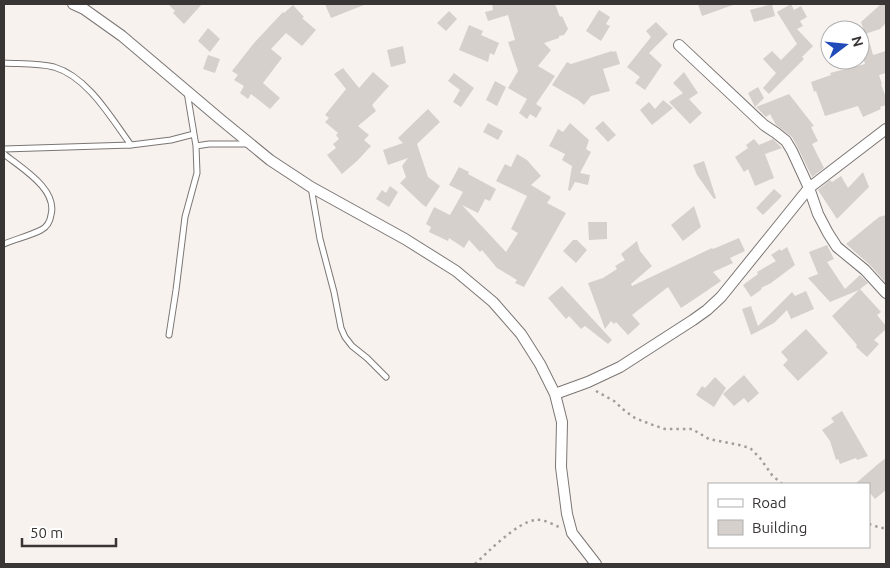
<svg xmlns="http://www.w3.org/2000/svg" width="890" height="568" font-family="Ubuntu,sans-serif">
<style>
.building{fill:#d5d0cc}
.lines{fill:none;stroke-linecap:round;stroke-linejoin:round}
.lane-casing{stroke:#7b7674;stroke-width:7}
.street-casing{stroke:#7b7674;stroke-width:12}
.path{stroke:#a29d9b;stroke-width:2.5;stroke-dasharray:2.5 4;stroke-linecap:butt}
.lane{stroke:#fff;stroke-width:5}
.street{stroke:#fff;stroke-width:10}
</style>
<rect width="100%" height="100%" fill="#f8f2ef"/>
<path class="building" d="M168 4H202L184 24 173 13 175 11Z
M325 4H364V5L331 18Z
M492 4H555L560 17 562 16 568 29 564 35 559 36V38L544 43 551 50 538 66 555 76 536 104 542 108 536 118 530 114 527 119 519 113 527 99 508 88 518 71 508 42 515 40 508 15 488 21 485 12 493 10Z
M698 4H733V5L702 16Z
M772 4 775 16 754 22 750 10Z
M791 4 794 10 801 6 807 17 800 21 803 26 797 29 813 46 802 57 804 59 769 94 763 88 776 73 763 59 772 51 781 60 797 44 777 12Z
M881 4H886V23L880 29 865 34 861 22Z
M293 5 304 17 302 18 316 30 302 46 286 33 271 49 282 58 263 83 280 98 270 109 251 94 248 99 240 93 244 86 234 80 238 75 232 71 254 43 283 12 284 13Z
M599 10 610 17 606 24 610 26 601 41 586 31Z
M449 11 457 19 446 31 437 23Z
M656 22 668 34 649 53 662 65 645 90 635 83 640 77 627 67 651 37 646 31Z
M469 25 483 31 481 35 499 43 494 55 490 53 488 62 459 50Z
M208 28 220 39 210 52 198 41Z
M870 44 873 55 886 51V73L879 75 882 84H881L886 98V105L880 107 881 109 863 117 858 106 825 116 816 91 814 92 811 82 831 75 830 73 865 64 860 47Z
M403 46 406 63 391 67 387 50Z
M612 51 613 52 616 51 620 64 603 69 610 91 591 96 584 105 578 100 552 85 567 62 571 64Z
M208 55 220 59 215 73 203 69Z
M343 68 359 88 373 72 389 86 372 105 376 111 358 126 369 135 364 140 371 146 357 161 342 174 327 155 336 148 333 144 339 139 336 135 338 133 325 122 329 118 325 115 346 89 334 74Z
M684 72 698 93 689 99 702 113 690 124 669 102 683 93 673 83Z
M454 73 474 88 461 107 453 102 460 90 448 81Z
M495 81 506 87 497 106 486 100Z
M758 87 764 98 755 107 748 93Z
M789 94 814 126 811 127 818 141 812 144 824 168 812 177 798 148 792 137 776 125 770 114 766 117 756 107Z
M663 100 673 108 652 125 640 110 649 102 655 109Z
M428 109 440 122 417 144 428 177 440 186 426 207 422 204 400 183 406 177 402 166 408 158 388 165 383 150 403 143 398 138Z
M603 121 616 135 608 142 595 128Z
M488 123 503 131 498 140 483 132Z
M570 123 589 140 586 149 591 152 580 173 590 175 588 185 575 182 570 191 568 190 572 166 562 160 565 154 549 146 558 129 563 132Z
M754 139 759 145 773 139 782 148 765 154 774 178 755 186 748 169 744 172 735 157 748 148 746 145Z
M517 154 527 160 541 176 531 185 551 197 547 203 566 213 524 287 515 283 517 280 497 268 482 250 480 252 469 240 464 248 449 238 448 241 429 232 431 227 426 224 434 207 450 215 463 192 449 185 459 167 469 172 468 174 496 189 490 201 485 199 478 213 462 205 506 252 518 233 511 229 527 196 496 181 505 164 511 167Z
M704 161 716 198 714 199 697 175 693 165Z
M863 172 869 187 837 219 818 190 830 180 832 182 841 176 848 188Z
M390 186 398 192 389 207 376 199 382 190 386 193Z
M774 189 782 196 763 215 756 208Z
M694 206 701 227 683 241 671 225Z
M886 215V283L870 265 846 244 879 217Z
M588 222H607V239L589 240Z
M739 238 745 251 730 258 733 263 713 272 721 281 702 294 681 308 668 287 632 315 640 324 628 335 616 322 614 324 611 321 605 329 588 283 603 278 617 269 615 266 625 260 621 254 637 241 640 251 652 266 631 284 632 286 712 248 713 249Z
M573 240H577L587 250 576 263 563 251Z
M827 245 834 259 827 262 845 289 860 275 868 283 860 289 881 312 877 315 886 326V329L874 340 879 344 867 357 856 347 857 345 832 316 859 290 830 302 808 278 818 274 809 252Z
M787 247 795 265 771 283 761 288 762 289 751 297 743 285 758 274 757 272 776 261 771 255 780 249 781 251Z
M562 286 612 340 608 344 585 326 581 329 569 316 566 319 548 298Z
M806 291 814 309 791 319 787 310 774 323 751 335 742 309 751 306 758 326 792 292 795 296Z
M806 329 828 353 798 381 783 365 788 360 781 352Z
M744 375 759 393 748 403 744 398 734 406 723 394Z
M715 377 726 388 714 407 696 395 702 386 705 388Z
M842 411 868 456 857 460 856 458 840 464 838 459 836 460 830 441 822 430 834 422 831 418Z
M886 458V490L875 499 869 492V484H855L878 464Z"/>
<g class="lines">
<g class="lane-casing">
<path id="lane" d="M4 63C20 64 38 63 54 67 88 77 111 118 131 145
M196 146 209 144H247
M4 149 131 145 171 140 194 134
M4 154C21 168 58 189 51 215 50 222 47 227 41 230 29 236 16 239 4 244
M311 187 320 239 334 292 341 328 345 337 352 346 367 358 386 377
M169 335 176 290 185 217 197 173 196 146 187 92"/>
</g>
<g class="street-casing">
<path id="street" d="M73 4 84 9 122 36 220 119 270 160 311 187 405 239 456 271 493 302 521 334 540 364 555 394 562 422 561 467 567 514 572 533 596 564
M679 45 764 125 776 133 786 141 792 151 809 188 818 214 828 233 837 247 865 270 886 293
M555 394 588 382 620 367 693 320 707 310 721 297 809 188 886 129"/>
</g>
<path class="path" d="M596 391 614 401 625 411 635 418 650 424 665 429H692L709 439 739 445 750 448 760 458 772 475 782 484
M869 524 881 528H886
M475 564C488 552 518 521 536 520 543 519 552 524 559 527"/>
<use href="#lane" class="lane"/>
<use href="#street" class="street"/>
</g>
<rect width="890" height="568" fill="none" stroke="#383534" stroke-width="10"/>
<rect x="708" y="483" width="162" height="65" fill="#ffffff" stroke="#afaeae"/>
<rect x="718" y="499" width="25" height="8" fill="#ffffff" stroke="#afaeae"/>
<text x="752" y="508" font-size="15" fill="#383534">Road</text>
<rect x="718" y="520" width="25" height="15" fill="#d5d0cc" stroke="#afaeae"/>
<text x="752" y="533" font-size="15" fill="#383534">Building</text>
<g transform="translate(845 45) rotate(74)"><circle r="24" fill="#ffffff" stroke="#afaeae"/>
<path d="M0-4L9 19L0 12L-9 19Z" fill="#214bb9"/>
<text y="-8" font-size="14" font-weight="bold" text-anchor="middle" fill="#383534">N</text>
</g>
<path d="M22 538v8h94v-8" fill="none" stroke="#383534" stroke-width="2.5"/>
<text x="30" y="538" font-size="15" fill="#383534" stroke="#ffffff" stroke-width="4" paint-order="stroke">50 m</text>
</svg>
